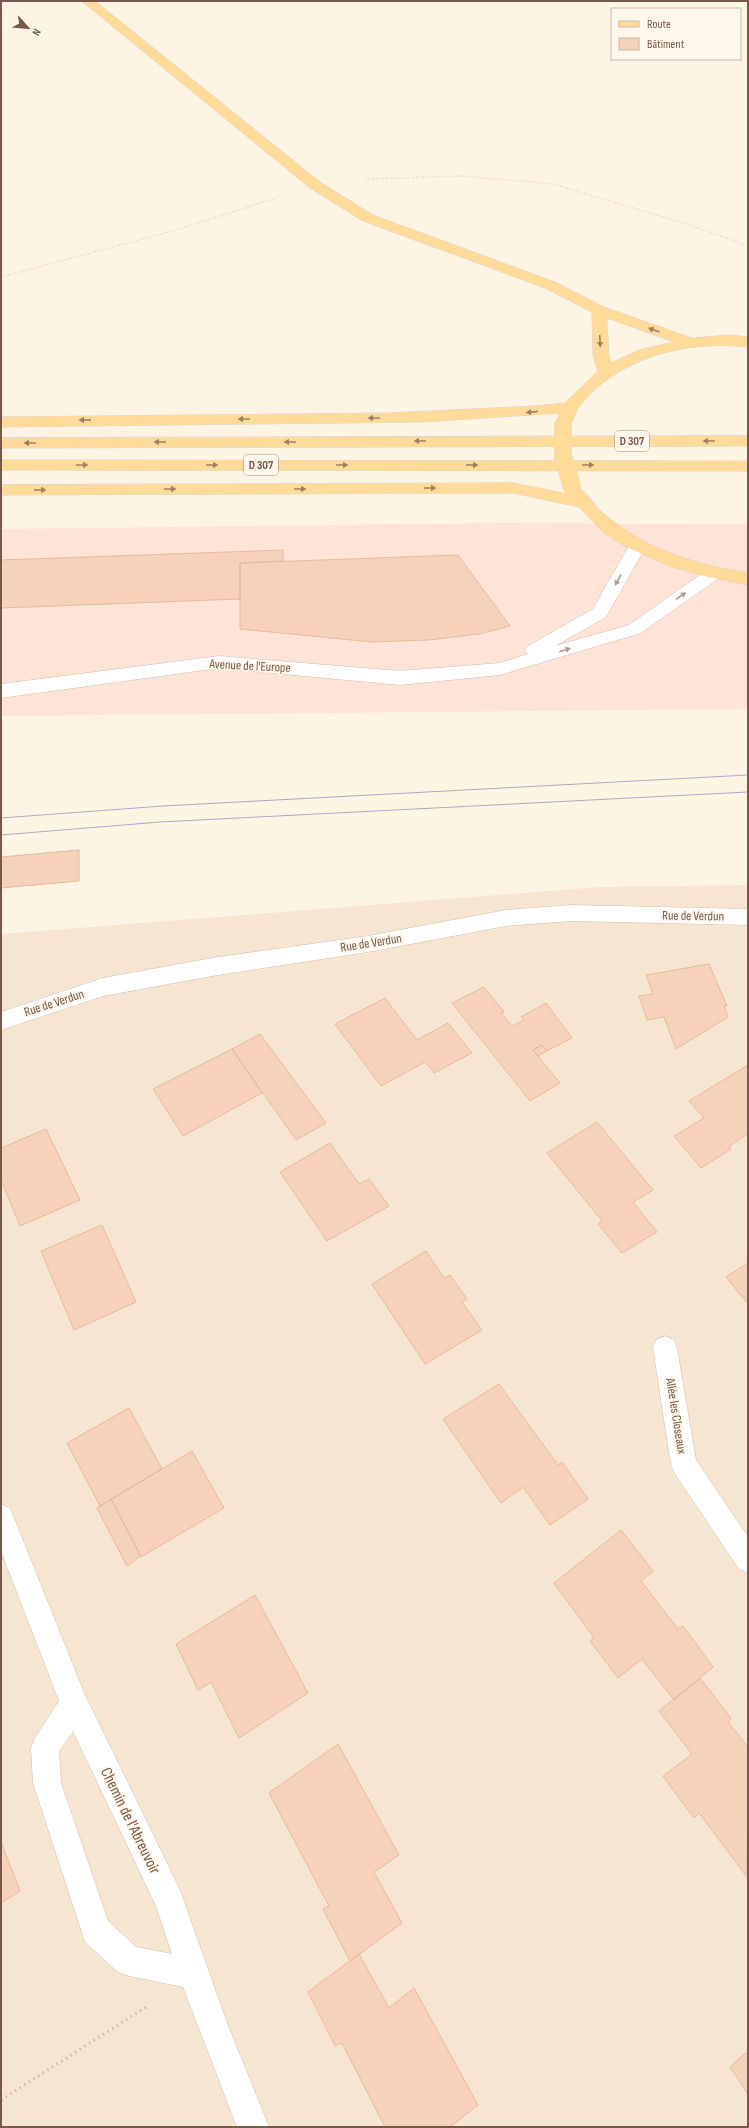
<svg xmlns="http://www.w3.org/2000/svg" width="749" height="2128" font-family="'Sofia Sans Condensed',sans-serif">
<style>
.residential{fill:#f6e6d1}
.commercial{fill:#ffe3d7}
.building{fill:#f5d2b9;stroke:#e9b899}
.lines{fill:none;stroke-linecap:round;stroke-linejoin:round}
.minor-casing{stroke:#d2bdab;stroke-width:1}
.major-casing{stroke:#dcd4cf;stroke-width:1}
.path-far1{stroke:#dab59c;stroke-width:1.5;stroke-dasharray:0.5 2;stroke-linecap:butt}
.path{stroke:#dab59c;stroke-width:3;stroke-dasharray:1.5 4;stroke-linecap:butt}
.minor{fill:#fff;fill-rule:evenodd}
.major{fill:#ffda99;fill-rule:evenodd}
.tram{stroke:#b7a1c8;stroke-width:1}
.major-bridge-casing{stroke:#dcd4cf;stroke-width:18;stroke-linecap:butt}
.major-bridge{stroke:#ffda99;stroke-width:18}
.oneway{fill:#a08060}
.oneway2{fill:#ae9b91}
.labels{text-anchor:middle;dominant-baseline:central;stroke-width:3.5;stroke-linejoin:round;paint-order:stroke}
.shield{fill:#fff7eb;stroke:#a08878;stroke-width:1}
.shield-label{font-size:12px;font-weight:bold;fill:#785947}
.street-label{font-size:13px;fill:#785947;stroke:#fff7eb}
.near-street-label{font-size:16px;fill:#785947;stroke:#fff7eb}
</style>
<rect width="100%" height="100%" fill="#fef4e4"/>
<path class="residential" d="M748 885V2127H1V934L600 887Z"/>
<path class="commercial" d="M496 523 748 524V709L1 716V529Z"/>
<path class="building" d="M283 550V561L240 563V599L1 608V560Z
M458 555 510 626 479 634 429 640 372 642 240 629V563Z
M79 850V881L1 888V857Z
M709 964 727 1006H724L728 1017 676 1049 664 1017 647 1020 639 996 653 994 646 975Z
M484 987 504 1012 501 1013 512 1026 524 1020 521 1017 546 1003 572 1038 547 1051 542 1045 533 1050 560 1083 530 1101 452 1003Z
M385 998 417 1040 448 1023 472 1053 434 1073 425 1062 381 1086 335 1024Z
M260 1034 326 1123 296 1140 232 1049Z
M542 1045 547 1051 538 1056 533 1050Z
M232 1049 262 1093 183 1136 153 1089Z
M748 1065V1134L729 1146 731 1149 701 1168 674 1136 704 1118 689 1101Z
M597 1122 653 1190 633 1202 657 1232 622 1253 598 1224 602 1221 547 1153Z
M46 1129 80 1200 20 1226 1 1180V1148Z
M330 1143 359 1184 369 1179 389 1206 327 1241 280 1172Z
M102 1225 136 1302 74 1330 41 1251Z
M426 1251 444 1278 450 1275 467 1299 462 1302 482 1330 425 1364 372 1284Z
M748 1263V1304L726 1277Z
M499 1384 558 1465 562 1462 588 1499 550 1525 523 1487 501 1503 443 1419Z
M129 1408 162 1469 100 1506 67 1443Z
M192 1451 224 1508 141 1557 111 1499Z
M111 1499 141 1556 127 1566 97 1508Z
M621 1530 653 1571 641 1581 678 1629 683 1626 713 1667 674 1700 642 1659 618 1678 590 1641 594 1638 554 1583Z
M255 1595 308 1693 239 1738 211 1682 198 1690 176 1644Z
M700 1678 731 1718 728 1722 748 1747 747 1877 699 1813 694 1818 663 1776 692 1754 659 1711Z
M338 1744 399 1855 374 1872 402 1923 350 1961 323 1909 329 1906 269 1793Z
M1 1842 20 1891 1 1903Z
M359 1954 389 2008 414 1988 478 2105 450 2127H385L342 2043 335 2046 308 1992Z
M748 2051V2094L730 2067Z"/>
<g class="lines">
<g class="minor-casing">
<path id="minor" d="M637 540 643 542 646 546 606 617 555 646 629 625 707 570 713 568 719 570 722 574 719 578 641 633 500 675 400 685 219 668 1 698V684L219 656 400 671 500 663 528 654 525 650 528 646 593 609 631 542Z
M571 905 748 909V925L571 921 506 926 368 952 218 975 103 996 1 1030V1012L103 978 218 957 368 936 506 910Z
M665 1336 674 1340 677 1348 696 1460 748 1537V1573L739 1569 675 1474 671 1465 653 1348 656 1340Z
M1 1504 10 1508 85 1695 180 1890 227 2023 269 2127H237L183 1987 129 1976 118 1972 85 1942 33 1783 31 1748 35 1738 59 1701 1 1551ZM73 1731 156 1906 172 1954 136 1947 108 1921 61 1783 59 1751Z"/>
</g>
<g class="major-casing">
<path id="major" d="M82 1H95L320 182 373 215 555 282 604 307 692 338 729 335 748 337V347C687 340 617 357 578 408 575 413 574 419 571 424H559L557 421 560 413 424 422 1 427V417L387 413 534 406 565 403 598 371 593 356 592 312 545 288 363 221 310 188ZM607 318 674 342 639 350 611 363 609 356Z
M748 436V446L1 448V438Z
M1 460 748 461V471L1 470Z
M513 483 568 494 567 492 569 488C584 484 591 502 601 511 643 549 693 564 748 573V585L699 575 669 566 624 546 603 532 579 507 513 493 1 495V485Z"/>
</g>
<path class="path-far1" d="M366 179 463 176 553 184 687 224 748 246
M1 277 176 230 279 197"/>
<path class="path" d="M1 2100 146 2007"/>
<use href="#minor" class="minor"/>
<use href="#major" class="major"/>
<path class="tram" d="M1 818 163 806 748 775
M1 835 160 822 748 792"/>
<g class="major-bridge-casing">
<path id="major-bridge" d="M563 425V457L572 487"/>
</g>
<use href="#major-bridge" class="major-bridge"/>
</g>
<defs><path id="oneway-solid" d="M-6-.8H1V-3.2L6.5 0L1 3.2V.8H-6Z"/></defs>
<g class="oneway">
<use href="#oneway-solid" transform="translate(654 330) rotate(-160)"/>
<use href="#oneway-solid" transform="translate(600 341) rotate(88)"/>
<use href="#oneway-solid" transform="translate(532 412) rotate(174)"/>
<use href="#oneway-solid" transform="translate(374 418) rotate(180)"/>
<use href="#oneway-solid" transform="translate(244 419) rotate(180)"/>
<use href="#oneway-solid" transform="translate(85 420) rotate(179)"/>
<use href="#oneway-solid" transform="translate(420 441) rotate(180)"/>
<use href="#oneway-solid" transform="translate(709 441) rotate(-180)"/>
<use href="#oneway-solid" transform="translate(160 442) rotate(180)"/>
<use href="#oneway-solid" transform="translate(290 442) rotate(180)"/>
<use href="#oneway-solid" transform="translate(30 443) rotate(180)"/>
<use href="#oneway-solid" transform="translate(82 465)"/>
<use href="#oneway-solid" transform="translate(212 465)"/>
<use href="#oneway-solid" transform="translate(342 465)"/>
<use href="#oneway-solid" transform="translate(472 465)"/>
<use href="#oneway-solid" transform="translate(588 465)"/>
<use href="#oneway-solid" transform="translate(430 488)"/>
<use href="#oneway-solid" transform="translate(170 489)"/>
<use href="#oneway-solid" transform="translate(300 489)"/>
<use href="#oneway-solid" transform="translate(40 490)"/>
</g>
<g class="oneway2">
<use href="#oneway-solid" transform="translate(618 580) rotate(119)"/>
<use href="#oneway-solid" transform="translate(681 596) rotate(-35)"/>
<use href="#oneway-solid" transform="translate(565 650) rotate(-17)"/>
</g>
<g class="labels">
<g class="shield">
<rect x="615" y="431" width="34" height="20" rx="3"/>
<rect x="244" y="455" width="34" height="20" rx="3"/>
</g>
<g class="shield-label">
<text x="632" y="441">D 307</text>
<text x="261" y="465">D 307</text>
</g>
<g class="street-label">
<text transform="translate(250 666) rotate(3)">Avenue de l'Europe</text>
<text transform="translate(693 916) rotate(1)">Rue de Verdun</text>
<text transform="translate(371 943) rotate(-9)">Rue de Verdun</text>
<text transform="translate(54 1003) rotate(-18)">Rue de Verdun</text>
<text transform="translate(676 1416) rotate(81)">Allée les Closeaux</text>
</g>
<g class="near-street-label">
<text transform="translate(130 1821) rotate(64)">Chemin de l'Abreuvoir</text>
</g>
</g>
<rect width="749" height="2128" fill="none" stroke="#785947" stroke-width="4"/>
<rect x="611" y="8" width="130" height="52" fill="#fff7eb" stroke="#c9b8a9"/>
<rect x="619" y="21" width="20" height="6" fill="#ffda99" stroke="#c9b8a9"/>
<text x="647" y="28" font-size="12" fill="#785947">Route</text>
<rect x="619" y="38" width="20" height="12" fill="#f5d2b9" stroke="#c9b8a9"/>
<text x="647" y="48" font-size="12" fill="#785947">Bâtiment</text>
<g transform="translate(28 28) rotate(117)" stroke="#fff7eb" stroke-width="3" paint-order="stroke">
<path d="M0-3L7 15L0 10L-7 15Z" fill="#785947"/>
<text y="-6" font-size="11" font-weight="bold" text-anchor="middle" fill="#785947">N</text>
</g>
</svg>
